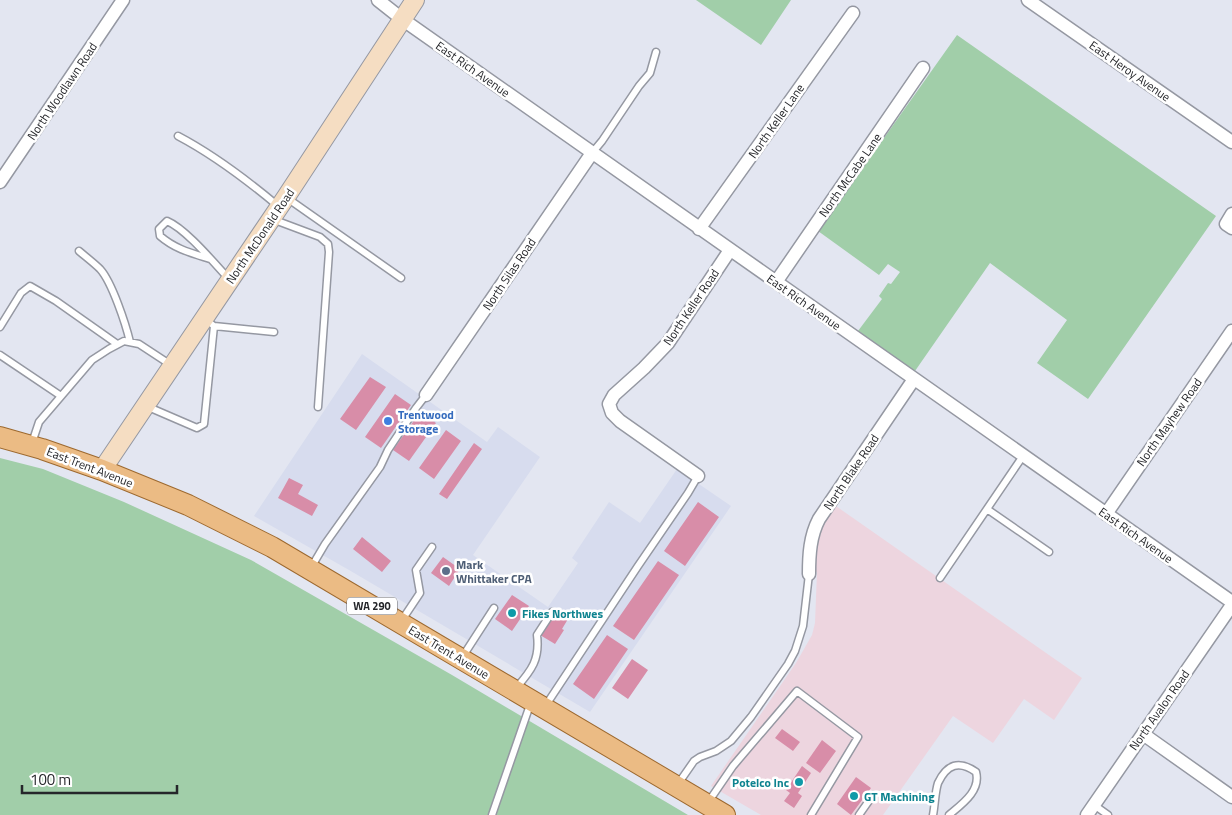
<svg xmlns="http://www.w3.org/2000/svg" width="1232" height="815" font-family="'Titillium Web',sans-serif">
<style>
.built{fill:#d7dcee}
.industrial{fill:#edd5df}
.green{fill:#a1cea9}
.building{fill:#d88da8}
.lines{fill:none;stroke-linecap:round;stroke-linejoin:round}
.lane-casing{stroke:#9598a2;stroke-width:9}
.street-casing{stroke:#9598a2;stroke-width:15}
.secondary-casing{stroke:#9598a2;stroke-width:20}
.primary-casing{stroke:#9d692f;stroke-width:22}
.lane{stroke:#fff;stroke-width:6}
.street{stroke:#fff;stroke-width:12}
.secondary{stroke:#f5ddc2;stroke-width:18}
.primary{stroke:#ebbb84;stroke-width:20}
.shop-dot{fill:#3f7fe0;stroke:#fff;stroke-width:2}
.service-dot{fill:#5c6f8a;stroke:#fff;stroke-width:2}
.culture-dot{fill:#0f9aa8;stroke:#fff;stroke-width:2}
.labels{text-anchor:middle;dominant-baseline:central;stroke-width:5;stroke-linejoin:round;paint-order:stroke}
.shield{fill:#fff;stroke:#66676a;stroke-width:1}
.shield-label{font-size:11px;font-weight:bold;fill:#25262a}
.street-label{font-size:12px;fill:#25262a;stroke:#fff}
.shop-label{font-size:12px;font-weight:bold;fill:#366cbe;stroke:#fff;text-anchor:start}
.service-label{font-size:12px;font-weight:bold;fill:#4e5e75;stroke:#fff;text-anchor:start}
.culture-label{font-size:12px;font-weight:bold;fill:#0d838f;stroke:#fff;text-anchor:start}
</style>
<rect width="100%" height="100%" fill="#e3e6f1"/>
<path class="built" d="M362 354 487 442 498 427 540 457 473 555 548 607 578 563 572 558 609 502 640 523 677 469 731 506 590 712 349 570 254 516Z"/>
<path class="industrial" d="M833 504 1082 678 1054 720 1024 699 993 743 953 716 883 815H761L711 786 796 663 812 635 815 623 817 572 813 571 815 540Z"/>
<path class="green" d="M696 0H791L761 45Z
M957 35 1216 216 1088 399 1037 363 1067 320 990 263 915 371 858 331 882 299 879 296 888 283 891 284 900 272 888 264 879 275 818 231Z
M0 458 43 469 124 502 251 560 452 675 688 815H0Z"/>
<path class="building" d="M370 377 386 387 356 430 340 419Z
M395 394 411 405 381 448 365 437Z
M420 412 436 423 409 461 393 450Z
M446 430 461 441 434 479 419 468Z
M474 443 482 449 447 499 439 494Z
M289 478 303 485 298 494 318 505 312 516 278 498Z
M698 502 719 517 685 566 664 551Z
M362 537 391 561 382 572 353 549Z
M443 557 460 569 449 586 431 573Z
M658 561 679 575 634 640 613 626Z
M512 595 529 606 512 631 495 619Z
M560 609 567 613 565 616 568 619 562 629 564 630 555 644 540 635 550 620 552 621Z
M607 635 628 649 594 699 573 684Z
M632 659 648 670 628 699 612 688Z
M782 729 800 742 793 751 775 738Z
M822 740 836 751 820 773 806 763Z
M802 766 811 773 798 793 802 796 794 808 784 801 790 793 786 790Z
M856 777 871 788 851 815 837 804Z"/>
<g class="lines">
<g class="lane-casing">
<path id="lane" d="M178 136C214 155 247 180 278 206
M592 153 602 141 639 86 650 73 656 52
M287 198 401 278
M272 219 320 237 328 244 329 252 318 407
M79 251C86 257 94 263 100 269 112 282 126 325 130 342
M210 259C191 253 175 249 160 236L159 229 167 221C186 229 214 263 229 279
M214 326 274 332
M0 327 21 293 30 286 56 301 117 344
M0 355 61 396
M146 406 197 428 204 424 214 326 205 319
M32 443 39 422 92 360 109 349 124 341 139 344 171 365
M987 509 1049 552
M312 566 325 544 380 467 388 450 416 408 426 395
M940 578 1023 456
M402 620 420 593 416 570 432 547
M463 656 494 608
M516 688C532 670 540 659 537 635L552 612
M546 705 638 566 688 493 698 476
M678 784 694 761 700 757 716 751 731 741 751 717 788 664 795 651 803 626 809 574
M709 801 733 766 797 691 858 737 811 815
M1094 805 1108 815
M492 815 531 702
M859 815 873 795
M933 815C935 805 935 792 938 783 947 764 959 760 976 772 981 791 962 804 949 815"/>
</g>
<g class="street-casing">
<path id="street" d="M378 0 402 19 1232 602
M1028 0 1232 142
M0 182 123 0
M1232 214 1226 224 1232 228
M699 229 853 13
M776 282 923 68
M426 395 592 153
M698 476 620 421 612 413 609 404 614 395 644 368 668 343 730 250
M1106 514 1232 331
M809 574C809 555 810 536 819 519L914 379
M1143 734 1232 797
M1087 815 1232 605"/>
</g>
<g class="secondary-casing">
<path id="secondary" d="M102 470 286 197 415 0"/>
</g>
<g class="primary-casing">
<path id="primary" d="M0 437 42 449 102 470 188 505 272 547 725 815"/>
</g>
<use href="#lane" class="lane"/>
<use href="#street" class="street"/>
<use href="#secondary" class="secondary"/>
<use href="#primary" class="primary"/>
</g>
<circle class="shop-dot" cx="388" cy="421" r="5"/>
<circle class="service-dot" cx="446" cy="571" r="5"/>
<g class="culture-dot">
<circle cx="512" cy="613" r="5"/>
<circle cx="799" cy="782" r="5"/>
<circle cx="854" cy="796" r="5"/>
</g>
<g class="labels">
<rect class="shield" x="347" y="597.5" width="50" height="17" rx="4"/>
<g class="shield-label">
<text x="372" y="606">WA 290</text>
</g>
<g class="street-label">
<text transform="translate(473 69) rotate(35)">East Rich Avenue</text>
<text transform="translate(1130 71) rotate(35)">East Heroy Avenue</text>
<text transform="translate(62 91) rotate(-56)">North Woodlawn Road</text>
<text transform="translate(776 121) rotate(-55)">North Keller Lane</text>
<text transform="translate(850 175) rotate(-55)">North McCabe Lane</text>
<text transform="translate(260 236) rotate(-56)">North McDonald Road</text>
<text transform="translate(509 274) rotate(-56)">North Silas Road</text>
<text transform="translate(804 302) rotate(35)">East Rich Avenue</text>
<text transform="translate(691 307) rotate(-56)">North Keller Road</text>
<text transform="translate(1169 422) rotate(-55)">North Mayhew Road</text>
<text transform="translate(90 467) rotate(21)">East Trent Avenue</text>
<text transform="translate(851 472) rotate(-56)">North Blake Road</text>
<text transform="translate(1136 535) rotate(35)">East Rich Avenue</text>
<text transform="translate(449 652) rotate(31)">East Trent Avenue</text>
<text transform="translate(1159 710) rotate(-55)">North Avalon Road</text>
</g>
<g class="shop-label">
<text x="398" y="414">Trentwood<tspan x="398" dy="14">Storage</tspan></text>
</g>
<g class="service-label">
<text x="456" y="564">Mark<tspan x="456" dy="14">Whittaker CPA</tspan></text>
</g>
<g class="culture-label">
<text x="522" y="613">Fikes Northwes</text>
<text x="789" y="782" text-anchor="end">Potelco Inc</text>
<text x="864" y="796">GT Machining</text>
</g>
</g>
<path d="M22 785v8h155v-8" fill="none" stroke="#25262a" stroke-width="2.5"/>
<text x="30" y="785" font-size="15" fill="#25262a" stroke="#ffffff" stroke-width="4" paint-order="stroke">100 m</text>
</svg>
